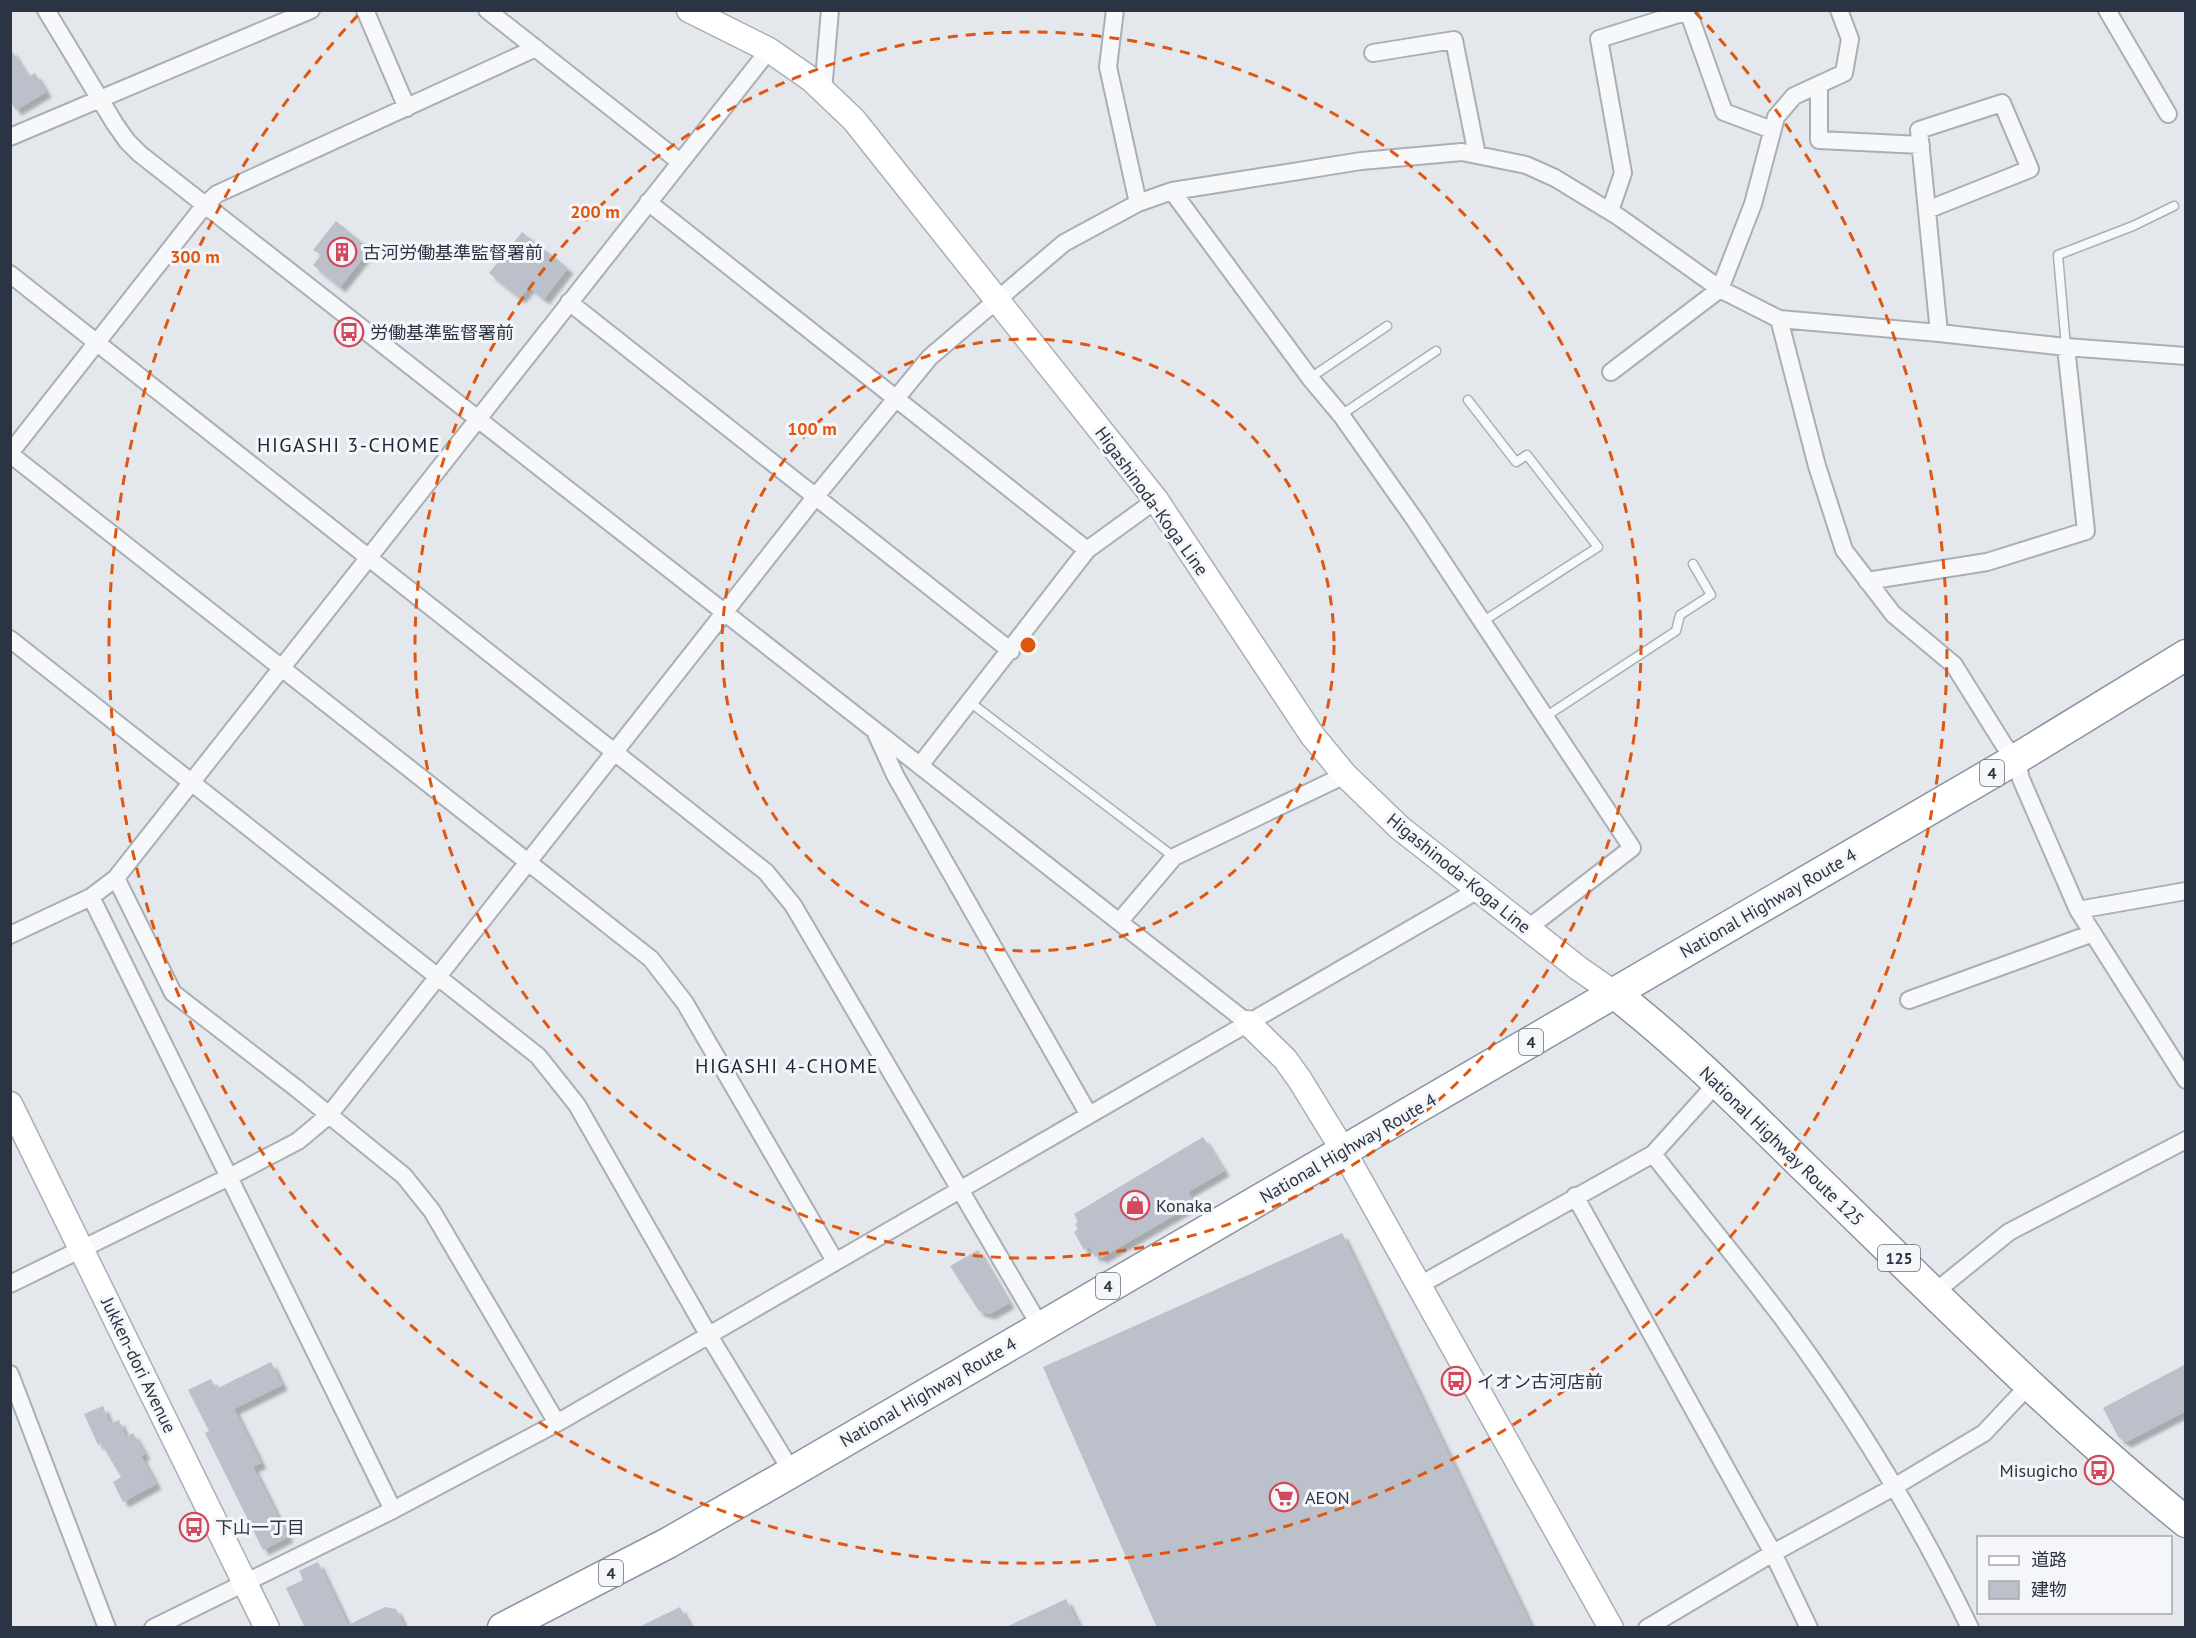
<svg xmlns="http://www.w3.org/2000/svg" width="2196" height="1638" font-family="'PT Sans','Noto Sans JP',sans-serif">
<style>
.building{fill:#bbc0ca;filter:url(#shadow)}
.lines{fill:none;stroke-linecap:round;stroke-linejoin:round}
.lane-casing{stroke:#a9aeb7;stroke-width:11}
.street-casing{stroke:#a9aeb7;stroke-width:20}
.secondary-casing{stroke:#a9aeb7;stroke-width:27}
.highway-casing{stroke:#8b94a3;stroke-width:33}
.lane{stroke:#f7f8fa;stroke-width:8}
.street{stroke:#f7f8fa;stroke-width:16}
.secondary{stroke:#fff;stroke-width:24}
.highway{stroke:#fff;stroke-width:30}
.ring{fill:none;stroke:#df570f;stroke-width:3;stroke-dasharray:10 8}
.labels{text-anchor:middle;dominant-baseline:central;stroke-width:6;stroke-linejoin:round;paint-order:stroke}
.shield{fill:#f4f6f9;stroke:#676e7b;stroke-width:1.5}
.shield-label{font-size:16px;font-weight:bold;fill:#2b3445}
.poi-label{font-size:18px;fill:#2b3445;stroke:#f4f6f9;text-anchor:start}
.street-label{font-size:18px;fill:#2b3445;stroke:#f4f6f9}
.neighbourhood-label{font-size:20px;letter-spacing:1.5px;fill:#1d2536;stroke:#f4f6f9}
.centre{fill:#df570f;stroke:#f4f6f9;stroke-width:3}
.ring-label{font-size:18px;text-anchor:middle;font-weight:bold;fill:#df570f;stroke:#f4f6f9;stroke-width:6;stroke-linejoin:round;paint-order:stroke}
</style>
<defs>
<filter id="shadow"><feDropShadow dx="5.5" dy="5.5" stdDeviation="1.5" flood-color="#0004"/></filter>
</defs>
<rect width="100%" height="100%" fill="#e4e7ec"/>
<path class="building" d="M10 48 28 77 35 73 46 92 16 110 10 101Z
M336 221 370 249 340 287 313 265 321 255 313 250Z
M522 232 568 268 544 299 529 287 520 298 489 273Z
M1203 1137 1224 1171 1188 1192 1195 1203 1101 1258 1099 1255 1095 1257 1089 1246 1084 1250 1074 1232 1078 1229 1075 1224 1078 1222 1074 1214Z
M1342 1233 1532 1628H1157L1043 1367Z
M978 1250 1009 1303 990 1314 979 1311 950 1266Z
M271 1362 282 1385 234 1409 261 1463 253 1467 288 1537 263 1550 205 1433 209 1431 188 1390 211 1379 216 1389Z
M2186 1364V1411L2126 1442 2119 1438 2103 1408Z
M103 1406 110 1424 119 1420 126 1437 133 1433 145 1454 141 1456 156 1484 123 1502 113 1482 121 1477 101 1443 98 1445 84 1414Z
M318 1562 348 1625 385 1607 396 1609 405 1628H305L286 1588 303 1580 299 1571Z
M1066 1599 1080 1628H1004Z
M680 1607 691 1628H637Z"/>
<g class="lines">
<g class="lane-casing">
<path id="lane" d="M2066 347 2058 255 2133 226 2174 206
M1310 378 1387 326
M1468 400 1516 462 1527 455 1598 547 1482 622
M1341 415 1436 351
M971 703 1174 857
M1545 717 1676 631 1680 615 1711 595 1693 564"/>
</g>
<g class="street-casing">
<path id="street" d="M46 10 115 124 127 141 140 154 1248 1023
M365 10 407 108
M487 10 680 162
M1115 10 1108 67 1138 203
M2107 10 2168 114
M1373 53 1454 40 1477 155
M1819 85V140L1921 145
M823 91 830 10
M10 137 311 10
M1172 191 1310 378 1341 415 1415 520 1632 848 1527 929
M648 202 1087 550
M1927 210 2030 169 2002 103 1919 130 1939 333
M1610 211 1623 173 1599 39 1688 11 1724 112 1772 130
M10 274 766 872 793 905 1040 1326
M569 302 1011 651
M1779 319 1817 466 1844 550 1893 614 1954 665 2004 745 2016 759 2021 779 2078 910 2186 1080
M1611 372 1720 289 1753 204 1776 117 1794 96 1844 73 1850 39 1839 10
M10 453 204 206 217 194 536 48
M10 454 651 959 685 1003 835 1261
M1867 581 1987 562 2086 531 2066 347
M10 639 538 1056 577 1105 708 1334 792 1472
M875 731 895 775 1089 1115
M921 764 1087 550 1156 500
M116 878 173 993 296 1088 404 1176 432 1211 557 1423
M91 897 393 1510
M2078 910 2186 891
M1119 922 1174 857 1345 775
M10 935 91 897 116 878 769 50
M1909 1000 2093 933
M1653 1154C1696 1209 1741 1263 1783 1319 1854 1415 1918 1520 1970 1628
M1575 1196 1773 1553 1809 1628
M10 1284 229 1177 298 1141 329 1115 816 496 930 357 1064 243 1138 203 1172 191 1217 184 1361 161 1462 152 1526 165 1555 178 1619 217 1720 289 1779 319 1939 333 2066 347 2186 356
M1418 1286 1653 1154 1717 1083
M1935 1292 2009 1232 2186 1140
M10 1374 107 1628
M153 1628 393 1510 557 1423 1478 890
M1647 1628 1773 1553 1894 1487 1984 1433 2029 1385"/>
</g>
<g class="secondary-casing">
<path id="secondary" d="M689 10 769 50 812 80 854 120 1156 500 1312 735 1345 775 1400 828 1578 968 1614 993
M1248 1023 1285 1059 1300 1080 1343 1150 1611 1628
M10 1104 267 1628"/>
</g>
<g class="highway-casing">
<path id="highway" d="M1614 993C1681 1045 1741 1105 1801 1164 1927 1285 2050 1412 2186 1522
M503 1628 668 1543 792 1472 2016 759 2186 655"/>
</g>
<use href="#lane" class="lane"/>
<use href="#street" class="street"/>
<use href="#secondary" class="secondary"/>
<use href="#highway" class="highway"/>
</g>
<g class="ring">
<circle cx="1028" cy="645" r="306"/>
<circle cx="1028" cy="645" r="613"/>
<path d="M1695 12A919 919 0 1 1 361 12"/>
</g>
<defs>
<g id="building-ring" transform="scale(1.5)"><circle r="9.5" fill="#f4f6f9" stroke="#d1495b" stroke-width="1.5"/><path d="M-4-6H4V6H1V3H-1V6H-4ZM-2.5-4.3h1.7v1.8h-1.7ZM.8-4.3h1.7v1.8H.8ZM-2.5-1h1.7V.8h-1.7ZM.8-1h1.7V.8H.8Z" fill="#d1495b"/></g>
<g id="bus-ring" transform="scale(1.5)"><circle r="9.5" fill="#f4f6f9" stroke="#d1495b" stroke-width="1.5"/><path d="M-5-6H5V4H4V6H2V4H-2V6H-4V4H-5ZM-3.5-4V0h7V-4ZM-3.5 1.2v1.5H-2V1.2ZM2 1.2v1.5H3.5V1.2Z" fill="#d1495b"/></g>
<g id="shop-ring" transform="scale(1.5)"><circle r="9.5" fill="#f4f6f9" stroke="#d1495b" stroke-width="1.5"/><path d="M-5-2.5h2.3a2.7 3.5 0 0 1 5.4 0H5L5.5 6h-11ZM-1.5-2.5h3a1.5 2.3 0 0 0-3 0Z" fill="#d1495b"/></g>
<g id="supermarket-ring" transform="scale(1.5)"><circle r="9.5" fill="#f4f6f9" stroke="#d1495b" stroke-width="1.5"/><path d="M-6-5.5h2.5l.6 2H6L4.5 2H-2.5L-4.4-4H-6ZM-1.5 3.2a1.3 1.3 0 1 0 .1 0ZM3 3.2a1.3 1.3 0 1 0 .1 0Z" fill="#d1495b"/></g>
</defs>
<g fill-rule="evenodd">
<use href="#building-ring" x="342" y="252"/>
<use href="#bus-ring" x="349" y="332"/>
<use href="#shop-ring" x="1135" y="1205"/>
<use href="#bus-ring" x="1456" y="1381"/>
<use href="#bus-ring" x="2099" y="1470"/>
<use href="#supermarket-ring" x="1284" y="1497"/>
<use href="#bus-ring" x="194" y="1527"/>
</g>
<g class="labels">
<g class="shield">
<rect x="1980" y="760" width="24" height="26" rx="4.5"/>
<rect x="1519" y="1029" width="24" height="26" rx="4.5"/>
<rect x="1878" y="1245" width="42" height="26" rx="4.5"/>
<rect x="1096" y="1273" width="24" height="26" rx="4.5"/>
<rect x="599" y="1560" width="24" height="26" rx="4.5"/>
</g>
<g class="shield-label">
<text x="1992" y="773">4</text>
<text x="1531" y="1042">4</text>
<text x="1899" y="1258">125</text>
<text x="1108" y="1286">4</text>
<text x="611" y="1573">4</text>
</g>
<g class="poi-label">
<text x="363" y="252">古河労働基準監督署前</text>
<text x="370" y="332">労働基準監督署前</text>
<text x="1156" y="1205">Konaka</text>
<text x="1477" y="1381">イオン古河店前</text>
<text x="2078" y="1470" text-anchor="end">Misugicho</text>
<text x="1305" y="1497">AEON</text>
<text x="215" y="1527">下山一丁目</text>
</g>
<g class="street-label">
<text transform="translate(1152 501) rotate(54)">Higashinoda-Koga Line</text>
<text transform="translate(1459 873) rotate(39)">Higashinoda-Koga Line</text>
<text transform="translate(1768 903) rotate(-30)">National Highway Route 4</text>
<text transform="translate(1782 1146) rotate(44)">National Highway Route 125</text>
<text transform="translate(1348 1148) rotate(-30)">National Highway Route 4</text>
<text transform="translate(139 1365) rotate(64)">Jukken-dori Avenue</text>
<text transform="translate(928 1392) rotate(-30)">National Highway Route 4</text>
</g>
<g class="neighbourhood-label">
<text x="349" y="445">HIGASHI 3-CHOME</text>
<text x="787" y="1066">HIGASHI 4-CHOME</text>
</g>
</g>
<circle cx="1028" cy="645" r="9" class="centre"/>
<g class="ring-label">
<text x="595" y="218">200 m</text>
<text x="195" y="263">300 m</text>
<text x="812" y="435">100 m</text>
</g>
<rect width="2196" height="1638" fill="none" stroke="#2b3445" stroke-width="24"/>
<rect x="1977" y="1536" width="195" height="78" fill="#f4f6f9" stroke="#a4a8b1" stroke-width="1.5"/>
<rect x="1989" y="1556" width="30" height="9" fill="#ffffff" stroke="#a4a8b1" stroke-width="1.5"/>
<text x="2031" y="1566" font-size="18" fill="#2b3445">道路</text>
<rect x="1989" y="1581" width="30" height="18" fill="#bbc0ca" stroke="#a4a8b1" stroke-width="1.5"/>
<text x="2031" y="1596" font-size="18" fill="#2b3445">建物</text>
</svg>
